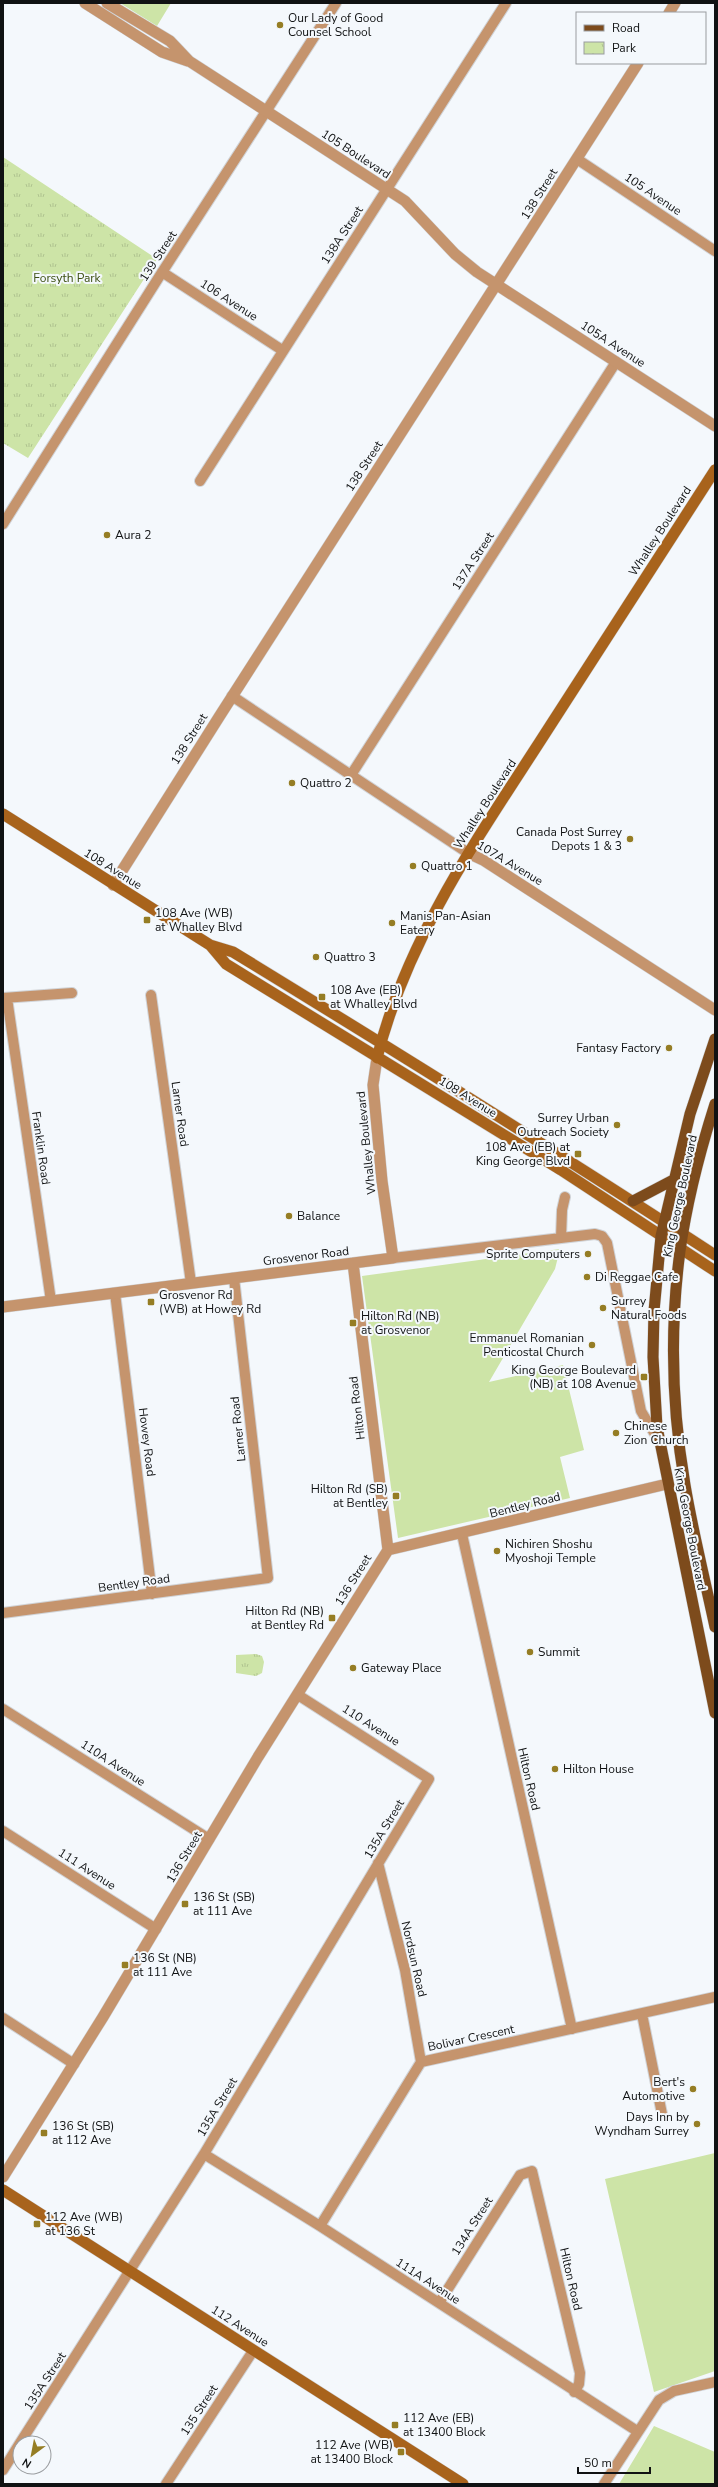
<svg xmlns="http://www.w3.org/2000/svg" width="718" height="2487" font-family="'Nunito Sans',sans-serif">
<style>
.green{fill:#cde4a7}
.park{fill:url(#park-tufts)}
.lines{fill:none;stroke-linecap:round;stroke-linejoin:round}
.minor-casing{stroke:#d0d3d7;stroke-width:12}
.tertiary-casing{stroke:#d0d3d7;stroke-width:12}
.secondary-casing{stroke:#d0d3d7;stroke-width:12}
.primary-casing{stroke:#d0d3d7;stroke-width:12}
.minor{stroke:#c5946d;stroke-width:10}
.tertiary{stroke:#c5946d;stroke-width:11}
.secondary{stroke:#a8631c;stroke-width:11}
.primary{stroke:#7d4b1c;stroke-width:11}
.poi-dot{fill:#957d24;stroke:#f4f8fc;stroke-width:1.5}
.labels{text-anchor:middle;dominant-baseline:central;stroke-width:4;stroke-linejoin:round;paint-order:stroke}
.poi-label{font-size:12px;fill:#101213;stroke:#f4f8fc;text-anchor:start}
.street-label{font-size:12px;fill:#101213;stroke:#f4f8fc}
.park-label{font-size:12px;fill:#3c4f11;stroke:#f4f8fc}
</style>
<defs>
<pattern id="park-tufts" width="24" height="20" patternUnits="userSpaceOnUse"><rect width="24" height="20" fill="#cde4a7"/><path d="M3 7l-1-3M5 7V3M7 7l1-3M15 17l-1-3M17 17v-4M19 17l1-3" fill="none" stroke="#afc38f"/></pattern>
</defs>
<rect width="100%" height="100%" fill="#f4f8fc"/>
<path class="green" d="M120 3H171L157 26Z
M560 1249 555 1269 489 1382 563 1365 584 1450 560 1457 570 1498 398 1538 362 1276Z
M715 2153V2371L654 2392 605 2179Z
M654 2426 715 2452V2484H619Z"/>
<path class="park" d="M3 157 157 259 28 458 3 443Z
M256 1654 262 1656 264 1662 262 1673 256 1676 236 1673V1655Z"/>
<g class="lines">
<g class="minor-casing">
<path id="minor" d="M577 159 715 251
M162 272 282 350
M200 481 506 3
M3 524 159 277 336 3
M232 696 468 853
M351 775 616 362
M151 995 191 1283
M3 998 72 993
M7 998 51 1301
M561 1238 562 1210 565 1197
M393 1258 595 1234 602 1236 607 1243 641 1411 659 1441
M115 1293 152 1594
M462 1534 572 2029
M3 1613 268 1578 234 1278
M3 1709 209 1839
M3 1831 156 1929
M378 1863 405 1970 421 2062
M642 2014 662 2114
M3 2018 74 2064
M204 2154 320 2226 637 2431
M320 2226 421 2062 715 1997
M439 2303 520 2175 532 2171 580 2373 579 2384 574 2392
M20 2443 204 2154 429 1779 298 1695
M3 2470 20 2443
M166 2484 253 2351
M604 2484 659 2400 674 2391 715 2382"/>
</g>
<g class="tertiary-casing">
<path id="tertiary" d="M85 3 162 52 188 61
M107 3 170 41 189 61 405 201 455 254 477 272 715 426
M669 13 675 3
M468 853 483 860 715 1010
M113 885 219 717 638 63
M353 1263 388 1550
M3 1307 393 1258 382 1181 373 1085 377 1058
M388 1550 667 1484
M3 2177 103 2017 258 1757 388 1550"/>
</g>
<g class="secondary-casing">
<path id="secondary" d="M3 814 210 945 233 952C395 1051 556 1151 715 1255
M210 945 226 964 561 1170 715 1271
M377 1058C406 941 475 842 539 743 598 652 656 561 715 470
M3 2190 463 2484"/>
</g>
<g class="primary-casing">
<path id="primary" d="M715 1039 690 1114 661 1236 654 1311 653 1357 657 1427 715 1713
M715 1104C700 1151 687 1201 680 1251 670 1327 672 1409 685 1485 693 1533 705 1580 715 1627
M633 1201 673 1180"/>
</g>
<use href="#minor" class="minor"/>
<use href="#tertiary" class="tertiary"/>
<use href="#secondary" class="secondary"/>
<use href="#primary" class="primary"/>
</g>
<g class="poi-dot">
<circle cx="280" cy="25" r="4"/>
<circle cx="107" cy="535" r="4"/>
<circle cx="292" cy="783" r="4"/>
<circle cx="630" cy="839" r="4"/>
<circle cx="413" cy="866" r="4"/>
<rect x="143" y="916" width="8" height="8" rx="2"/>
<circle cx="392" cy="923" r="4"/>
<circle cx="316" cy="957" r="4"/>
<rect x="318" y="993" width="8" height="8" rx="2"/>
<circle cx="669" cy="1048" r="4"/>
<circle cx="617" cy="1125" r="4"/>
<rect x="574" y="1150" width="8" height="8" rx="2"/>
<circle cx="289" cy="1216" r="4"/>
<circle cx="588" cy="1254" r="4"/>
<circle cx="587" cy="1277" r="4"/>
<rect x="147" y="1298" width="8" height="8" rx="2"/>
<circle cx="603" cy="1308" r="4"/>
<rect x="349" y="1319" width="8" height="8" rx="2"/>
<circle cx="592" cy="1345" r="4"/>
<rect x="640" y="1373" width="8" height="8" rx="2"/>
<circle cx="616" cy="1433" r="4"/>
<rect x="392" y="1492" width="8" height="8" rx="2"/>
<circle cx="497" cy="1551" r="4"/>
<rect x="328" y="1614" width="8" height="8" rx="2"/>
<circle cx="530" cy="1652" r="4"/>
<circle cx="353" cy="1668" r="4"/>
<circle cx="555" cy="1769" r="4"/>
<rect x="181" y="1900" width="8" height="8" rx="2"/>
<rect x="121" y="1961" width="8" height="8" rx="2"/>
<circle cx="693" cy="2089" r="4"/>
<circle cx="697" cy="2124" r="4"/>
<rect x="40" y="2129" width="8" height="8" rx="2"/>
<rect x="33" y="2220" width="8" height="8" rx="2"/>
<rect x="391" y="2421" width="8" height="8" rx="2"/>
<rect x="397" y="2448" width="8" height="8" rx="2"/>
</g>
<g class="labels">
<g class="poi-label">
<text x="288" y="18">Our Lady of Good<tspan x="288" dy="14">Counsel School</tspan></text>
<text x="115" y="535">Aura 2</text>
<text x="300" y="783">Quattro 2</text>
<text x="622" y="832" text-anchor="end">Canada Post Surrey<tspan x="622" dy="14">Depots 1 &amp; 3</tspan></text>
<text x="421" y="866">Quattro 1</text>
<text x="155" y="913">108 Ave (WB)<tspan x="155" dy="14">at Whalley Blvd</tspan></text>
<text x="400" y="916">Manis Pan-Asian<tspan x="400" dy="14">Eatery</tspan></text>
<text x="324" y="957">Quattro 3</text>
<text x="330" y="990">108 Ave (EB)<tspan x="330" dy="14">at Whalley Blvd</tspan></text>
<text x="661" y="1048" text-anchor="end">Fantasy Factory</text>
<text x="609" y="1118" text-anchor="end">Surrey Urban<tspan x="609" dy="14">Outreach Society</tspan></text>
<text x="570" y="1147" text-anchor="end">108 Ave (EB) at<tspan x="570" dy="14">King George Blvd</tspan></text>
<text x="297" y="1216">Balance</text>
<text x="580" y="1254" text-anchor="end">Sprite Computers</text>
<text x="595" y="1277">Di Reggae Cafe</text>
<text x="159" y="1295">Grosvenor Rd<tspan x="159" dy="14">(WB) at Howey Rd</tspan></text>
<text x="611" y="1301">Surrey<tspan x="611" dy="14">Natural Foods</tspan></text>
<text x="361" y="1316">Hilton Rd (NB)<tspan x="361" dy="14">at Grosvenor</tspan></text>
<text x="584" y="1338" text-anchor="end">Emmanuel Romanian<tspan x="584" dy="14">Penticostal Church</tspan></text>
<text x="636" y="1370" text-anchor="end">King George Boulevard<tspan x="636" dy="14">(NB) at 108 Avenue</tspan></text>
<text x="624" y="1426">Chinese<tspan x="624" dy="14">Zion Church</tspan></text>
<text x="388" y="1489" text-anchor="end">Hilton Rd (SB)<tspan x="388" dy="14">at Bentley</tspan></text>
<text x="505" y="1544">Nichiren Shoshu<tspan x="505" dy="14">Myoshoji Temple</tspan></text>
<text x="324" y="1611" text-anchor="end">Hilton Rd (NB)<tspan x="324" dy="14">at Bentley Rd</tspan></text>
<text x="538" y="1652">Summit</text>
<text x="361" y="1668">Gateway Place</text>
<text x="563" y="1769">Hilton House</text>
<text x="193" y="1897">136 St (SB)<tspan x="193" dy="14">at 111 Ave</tspan></text>
<text x="133" y="1958">136 St (NB)<tspan x="133" dy="14">at 111 Ave</tspan></text>
<text x="685" y="2082" text-anchor="end">Bert's<tspan x="685" dy="14">Automotive</tspan></text>
<text x="689" y="2117" text-anchor="end">Days Inn by<tspan x="689" dy="14">Wyndham Surrey</tspan></text>
<text x="52" y="2126">136 St (SB)<tspan x="52" dy="14">at 112 Ave</tspan></text>
<text x="45" y="2217">112 Ave (WB)<tspan x="45" dy="14">at 136 St</tspan></text>
<text x="403" y="2418">112 Ave (EB)<tspan x="403" dy="14">at 13400 Block</tspan></text>
<text x="393" y="2445" text-anchor="end">112 Ave (WB)<tspan x="393" dy="14">at 13400 Block</tspan></text>
</g>
<g class="street-label">
<text transform="translate(356 154) rotate(33)">105 Boulevard</text>
<text transform="translate(539 194) rotate(-58)">138 Street</text>
<text transform="translate(653 194) rotate(34)">105 Avenue</text>
<text transform="translate(342 235) rotate(-57)">138A Street</text>
<text transform="translate(158 256) rotate(-57)">139 Street</text>
<text transform="translate(229 300) rotate(33)">106 Avenue</text>
<text transform="translate(613 344) rotate(33)">105A Avenue</text>
<text transform="translate(364 466) rotate(-57)">138 Street</text>
<text transform="translate(660 531) rotate(-57)">Whalley Boulevard</text>
<text transform="translate(473 561) rotate(-57)">137A Street</text>
<text transform="translate(189 739) rotate(-58)">138 Street</text>
<text transform="translate(485 804) rotate(-57)">Whalley Boulevard</text>
<text transform="translate(510 863) rotate(31)">107A Avenue</text>
<text transform="translate(113 869) rotate(32)">108 Avenue</text>
<text transform="translate(468 1097) rotate(32)">108 Avenue</text>
<text transform="translate(180 1114) rotate(82)">Larner Road</text>
<text transform="translate(366 1143) rotate(-96)">Whalley Boulevard</text>
<text transform="translate(41 1148) rotate(82)">Franklin Road</text>
<text transform="translate(680 1196) rotate(-78)">King George Boulevard</text>
<text transform="translate(306 1256) rotate(-7)">Grosvenor Road</text>
<text transform="translate(357 1408) rotate(-97)">Hilton Road</text>
<text transform="translate(238 1429) rotate(-96)">Larner Road</text>
<text transform="translate(147 1442) rotate(83)">Howey Road</text>
<text transform="translate(525 1505) rotate(-14)">Bentley Road</text>
<text transform="translate(690 1529) rotate(79)">King George Boulevard</text>
<text transform="translate(353 1580) rotate(-58)">136 Street</text>
<text transform="translate(134 1583) rotate(-8)">Bentley Road</text>
<text transform="translate(371 1725) rotate(33)">110 Avenue</text>
<text transform="translate(113 1763) rotate(33)">110A Avenue</text>
<text transform="translate(529 1779) rotate(77)">Hilton Road</text>
<text transform="translate(384 1829) rotate(-59)">135A Street</text>
<text transform="translate(184 1857) rotate(-59)">136 Street</text>
<text transform="translate(87 1869) rotate(33)">111 Avenue</text>
<text transform="translate(414 1959) rotate(77)">Nordsun Road</text>
<text transform="translate(471 2038) rotate(-12)">Bolivar Crescent</text>
<text transform="translate(217 2107) rotate(-59)">135A Street</text>
<text transform="translate(472 2226) rotate(-58)">134A Street</text>
<text transform="translate(571 2279) rotate(77)">Hilton Road</text>
<text transform="translate(428 2281) rotate(33)">111A Avenue</text>
<text transform="translate(240 2326) rotate(33)">112 Avenue</text>
<text transform="translate(45 2381) rotate(-57)">135A Street</text>
<text transform="translate(199 2410) rotate(-57)">135 Street</text>
</g>
<g class="park-label">
<text x="67" y="278">Forsyth Park</text>
</g>
</g>
<rect width="718" height="2487" fill="none" stroke="#101213" stroke-width="8"/>
<rect x="576" y="12" width="130" height="52" fill="#f4f8fc" stroke="#999c9f"/>
<rect x="584" y="25" width="20" height="6" fill="#7d4b1c" stroke="#999c9f"/>
<text x="612" y="32" font-size="12" fill="#101213">Road</text>
<rect x="584" y="42" width="20" height="12" fill="url(#park-tufts)" stroke="#999c9f"/>
<text x="612" y="52" font-size="12" fill="#101213">Park</text>
<g transform="translate(32 2455) rotate(212)"><circle r="19" fill="#f4f8fc" stroke="#999c9f"/>
<path d="M0-3L7 15L0 10L-7 15Z" fill="#957d24"/>
<text y="-6" font-size="11" font-weight="bold" text-anchor="middle" fill="#101213">N</text>
</g>
<path d="M578 2467v6h72v-6" fill="none" stroke="#101213" stroke-width="2"/>
<text x="584" y="2467" font-size="12" fill="#101213" stroke="#f4f8fc" stroke-width="3" paint-order="stroke">50 m</text>
</svg>
